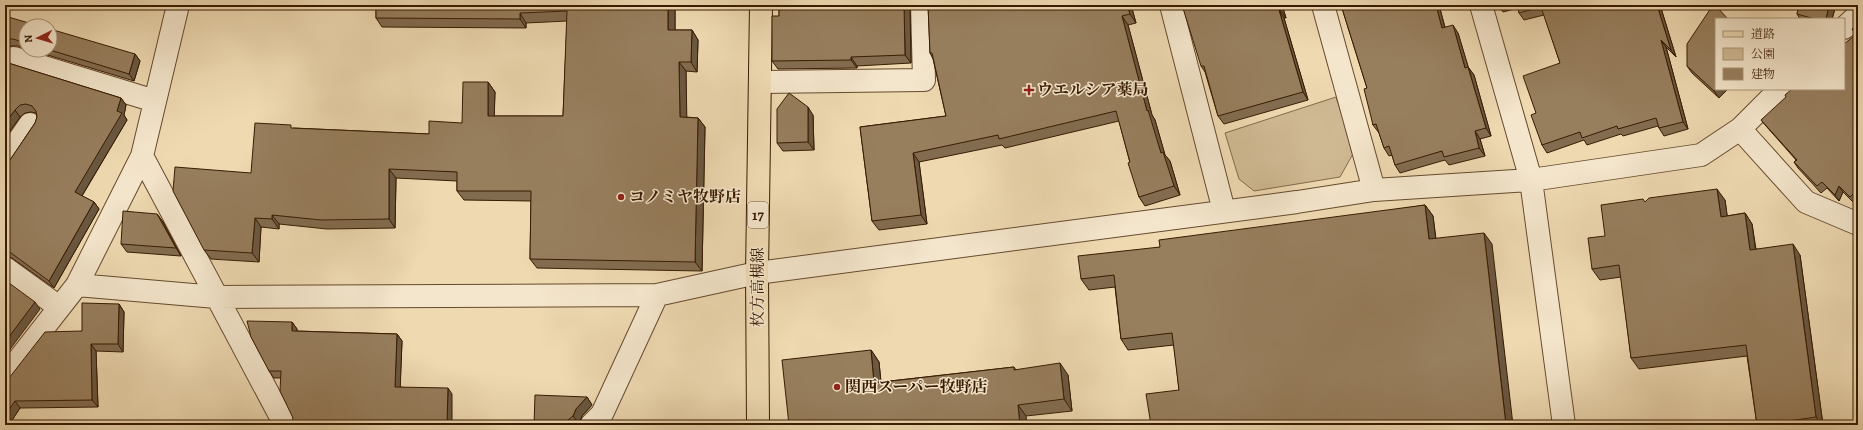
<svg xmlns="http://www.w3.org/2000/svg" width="1863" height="430" font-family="Alegreya,'Noto Serif JP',serif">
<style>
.green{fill:#cfb993;stroke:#846a4a}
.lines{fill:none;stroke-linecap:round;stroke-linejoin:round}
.street-casing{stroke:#664a2d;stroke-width:24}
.primary-casing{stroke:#381b01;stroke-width:24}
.street{stroke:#f4e6cc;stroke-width:22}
.primary{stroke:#eed9b1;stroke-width:22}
.wall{fill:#826c50;stroke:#381b01}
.shaded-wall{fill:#6a5841;stroke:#381b01}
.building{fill:#977e5d;stroke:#381b01}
.poi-dot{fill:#8f2418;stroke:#f4e6cc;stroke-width:1.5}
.labels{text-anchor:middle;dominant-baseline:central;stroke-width:3;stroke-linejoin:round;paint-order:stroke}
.shield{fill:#f4e6cc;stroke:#70583e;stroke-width:1}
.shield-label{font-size:15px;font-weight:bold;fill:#381b01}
.poi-label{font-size:16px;font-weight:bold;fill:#381b01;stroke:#f4e6cc;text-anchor:start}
.street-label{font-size:16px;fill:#381b01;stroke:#f4e6cc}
</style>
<rect width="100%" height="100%" fill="#eed9b1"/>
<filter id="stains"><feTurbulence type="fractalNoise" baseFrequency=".005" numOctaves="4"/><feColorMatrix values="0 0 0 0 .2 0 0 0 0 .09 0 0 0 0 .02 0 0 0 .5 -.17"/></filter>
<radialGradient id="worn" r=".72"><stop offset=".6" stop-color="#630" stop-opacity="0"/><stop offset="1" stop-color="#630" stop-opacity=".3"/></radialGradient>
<path class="green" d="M1336 97 1354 152 1340 177 1254 191 1239 179 1225 133Z"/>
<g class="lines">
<g class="street-casing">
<path id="street" d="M178 5 142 156 285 425
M1171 5 1224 211
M1323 5 1374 190
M1481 5 1531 180 1564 425
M1844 28 1858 15
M14 58 155 101
M761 82 924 80 922 5
M1740 129 1806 202 1858 224
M5 160 30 124
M5 268 59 307
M77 285 142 156
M5 377 77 285 216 297 657 295 757 273 1297 202 1374 190 1531 180 1701 155 1740 129 1780 89
M591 425 602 414 657 295"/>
</g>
<g class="primary-casing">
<path id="primary" d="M758 425 757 273 761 5"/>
</g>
<use href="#street" class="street"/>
<use href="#primary" class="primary"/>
</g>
<path class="wall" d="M376 5H675V30H692L698 40 697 72 686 71V117L698 118 705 127 702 271 537 268 530 259 531 201 464 200 457 191V181L396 178 395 228 327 229 279 224V229L261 227 259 262 211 259 204 250 251 173 293 128 429 134 462 123 488 82 495 92 494 116H563L567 21 526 23V28L382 27 376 18Z
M779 5H910L911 63 857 66V68L778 69 772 61 779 16Z
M928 5H1131L1136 23 1128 25 1152 115 1155 120 1165 155 1170 161 1180 195 1145 206 1139 197 1119 121 1005 148 1002 145 919 162 927 224 879 230 872 221 860 127 946 116 933 59 930 53Z
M1282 5 1286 18H1284L1308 100 1224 124 1218 116 1205 72 1201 66Z
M1341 5H1439L1445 27 1458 33 1468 67 1474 75 1491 136 1480 139 1485 156 1449 165 1445 160 1400 173 1395 165 1392 155 1389 156 1384 148 1379 133 1373 125 1367 88Z
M1498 5H1660L1676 57 1666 47 1688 129 1664 136 1659 128 1658 126 1623 136 1621 134 1587 145 1584 140 1547 153 1542 145 1536 113 1560 63 1544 15 1524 20 1519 13 1518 8 1503 12Z
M1738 5H1754L1751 8Z
M1799 5H1836L1832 19H1800L1797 14Z
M5 16 26 26V49L18 46H11L5 50Z
M1728 19 1719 98 1692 73 1687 66Z
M1858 26V199L1854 203 1843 192 1839 201 1827 188 1821 193 1798 168 1794 162 1796 160 1766 126 1761 120 1844 89 1856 35 1852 29Z
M31 50H50L135 54 140 61 134 81Z
M5 62 121 98 126 105 124 115 127 120 82 196 94 202 99 209 54 288 12 258 5 256V164L10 160 35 123 37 117 36 113 31 112 25 113 20 117 5 138Z
M813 115 814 150 783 151 777 143Z
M1725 200 1727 216 1745 213 1752 224 1756 249 1800 255 1823 425H1757L1747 356 1639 369 1631 358 1621 277 1600 280 1592 269 1605 236 1645 202Z
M1425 205 1433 216 1436 239 1492 244 1179 390 1174 345 1128 350 1121 339 1115 287 1089 290 1081 279 1160 247Z
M157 214 163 222 181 256 127 252 121 244Z
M119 304 124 312 123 352 96 351 98 407 20 408 9 425H5V381L82 331Z
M292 322 297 329V331L397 334 402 341 400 387 452 394 293 418 281 378H274L269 371Z
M871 350 879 362 881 382 1014 367 1016 370 1068 375 1072 411 1026 416 789 425Z
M587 397 592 405 582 416 579 424 578 425H534Z"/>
<path class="shaded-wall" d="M668 5H675V39L668 30Z
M904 5H910L911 63 905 55Z
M1127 5H1131L1136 23 1130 14Z
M1279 5H1282L1286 18 1280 10Z
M1436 5H1439L1447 36 1442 28Z
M1657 5H1660L1676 57 1671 50Z
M1749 5H1754L1751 8Z
M1829 5H1836L1832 19H1826Z
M1279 10 1284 18 1308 100 1303 92Z
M520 13 526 23V28L520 19Z
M1122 16 1128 25 1152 115 1155 120 1165 155 1170 161 1180 195 1174 186 1161 153 1147 111Z
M1453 25 1458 33 1471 76 1465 68Z
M692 30 698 40 697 72 691 62Z
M1661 40 1666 47 1688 129 1683 122Z
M135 54 140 61 134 81 129 74Z
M851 57 857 66V68L851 60Z
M679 62 686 71 687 127 680 117Z
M1468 67 1474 75 1491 136 1486 128Z
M488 82 495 92 494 125 488 116Z
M1716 89H1728L1719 98 1714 91Z
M121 98 126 105 124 115 127 120 80 199 75 192 117 111Z
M808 107 813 115 814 150 808 142Z
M15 110 20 117 5 138V123Z
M698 118 705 127 702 271 695 262Z
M1475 131 1480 139 1485 156 1479 148Z
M913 153 919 162 927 224 921 215Z
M389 169 396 178 395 228 389 219Z
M1839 186 1843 192 1839 201 1835 195Z
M1717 189 1725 200 1729 228 1721 217Z
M94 202 99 209 54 288 49 281Z
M1425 205 1433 216 1437 250 1429 239Z
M1745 213 1752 224 1757 261 1750 250Z
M157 214 163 222 181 256 176 248Z
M272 215 279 224V229L272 219Z
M255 218 261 227 259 262 252 253Z
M1484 233 1492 244 1513 425H1506Z
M1793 244 1800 255 1823 425H1821L1816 417Z
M35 302 40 309 5 356V342Z
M119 304 124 312 123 352 118 344Z
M292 322 297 329V338L292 331Z
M397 334 402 341 400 394 395 387Z
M91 344 96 351 98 407 92 400Z
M871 350 879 362 882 394 874 383Z
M1060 363 1068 375 1072 411 1064 399Z
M448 388 452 394V425H447Z
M587 397 592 405 582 416 579 424 573 416 576 409Z
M15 401 20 408 9 425H5V415Z
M1018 405 1026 416 1027 425H1020Z"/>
<path class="building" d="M376 5H668V30H692L691 62H679L680 117 698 118 695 262 530 259 531 191H457V172L389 169V219L321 220 272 215V219L255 218 252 253 204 250 173 191 175 167 251 173 255 123 291 125V128L429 134V121L462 123 463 82H488V116H563L567 11 520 13V19L376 18Z
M779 5H904L905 55 851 57V60L772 61V16H779Z
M928 5H1127L1130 14 1122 16 1147 111 1148 110 1161 153 1163 152 1174 186 1139 197 1128 163 1130 162 1116 111 999 139 998 135 913 153 921 215 872 221 860 127 946 116 932 53H930Z
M1182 5H1279L1280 10H1279L1303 92 1218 116 1204 66H1201Z
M1341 5H1436L1442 28 1453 25 1465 68 1468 67 1486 128 1475 131 1479 148 1444 157 1442 151 1395 165 1389 146 1384 148 1376 124 1373 125 1364 89 1367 88Z
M1517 5H1657L1671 50 1661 40 1683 122 1659 128 1656 118 1618 129 1617 126 1582 138 1580 132 1542 145 1531 115 1536 113 1523 76 1560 63 1541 7 1519 13Z
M1713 5H1715L1728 19H1716V89L1714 91 1687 66V44Z
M1799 5H1829L1826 19H1815L1797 14Z
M5 16 39 26H26V43L13 39H5Z
M1858 26V31L1852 29Z
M50 29 135 54 129 74 50 50Z
M1858 33V72L1855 73 1858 77V189L1850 197 1839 186 1835 195 1822 182 1817 186 1794 162 1797 160 1761 120 1786 97 1785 95 1792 89H1844V44Z
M5 62 121 98 117 111 122 113 75 192 94 202 49 281 7 250H5V164L10 160 35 123 37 117 36 111 32 106 26 104 20 105 15 110 5 123Z
M789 93 808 107V142L777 143V109Z
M1717 189 1721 217 1745 213 1750 250 1793 244 1816 417 1789 421 1790 425H1757L1746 345 1631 358 1619 265 1592 269 1588 238 1605 236 1601 205 1643 199 1645 202 1649 198Z
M1425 205 1429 239 1484 233 1506 425H1151L1146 394 1179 390 1172 333 1121 339 1114 275 1081 279 1078 256 1160 247 1159 240Z
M123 211 157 214 176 248 121 244Z
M5 280 35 302 5 342Z
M82 303 119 304 118 344H91L92 400 15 401 5 415V381L9 378 45 332 82 331Z
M247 321 292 322V331L397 334 395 387 448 388 447 425H290L293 418 280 391 281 371H269L251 337Z
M871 350 874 383 1014 367V370L1060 363 1064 399 1018 405 1020 425H789L782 360Z
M535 395 587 397 576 409 573 416 562 425H534Z"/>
<g class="poi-dot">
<path d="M1027 84h4v4h4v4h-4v4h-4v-4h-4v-4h4z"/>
<circle cx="621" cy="197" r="4"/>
<circle cx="837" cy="387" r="4"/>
</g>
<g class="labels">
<rect class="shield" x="748" y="202" width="20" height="26" rx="3"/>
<g class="shield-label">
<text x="758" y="215">17</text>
</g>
<g class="poi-label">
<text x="1037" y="90">ウエルシア薬局</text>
<text x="629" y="197">コノミヤ牧野店</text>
<text x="845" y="387">関西スーパー牧野店</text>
</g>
<g class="street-label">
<text transform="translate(758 287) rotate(-90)">枚方高槻線</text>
</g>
</g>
<rect width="1863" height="430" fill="none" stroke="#eed9b1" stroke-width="20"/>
<rect x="6" y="6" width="1851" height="418" fill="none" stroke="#381b01" stroke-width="2"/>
<rect x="10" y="10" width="1843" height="410" fill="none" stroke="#381b01"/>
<rect x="1715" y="18" width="130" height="72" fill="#f4e6cc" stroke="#a9957b"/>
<rect x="1723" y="31" width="20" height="6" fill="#eed9b1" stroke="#a9957b"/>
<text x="1751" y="38" font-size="12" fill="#381b01">道路</text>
<rect x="1723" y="48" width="20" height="12" fill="#cfb993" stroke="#a9957b"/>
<text x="1751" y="58" font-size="12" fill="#381b01">公園</text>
<rect x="1723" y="68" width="20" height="12" fill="#977e5d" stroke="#a9957b"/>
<text x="1751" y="78" font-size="12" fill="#381b01">建物</text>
<g transform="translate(38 38) rotate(265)"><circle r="19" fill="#f4e6cc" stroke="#a9957b"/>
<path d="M0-3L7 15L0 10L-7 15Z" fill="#8f2418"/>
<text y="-6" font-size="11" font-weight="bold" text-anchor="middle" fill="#381b01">N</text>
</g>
<rect width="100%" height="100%" filter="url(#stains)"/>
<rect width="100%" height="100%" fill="url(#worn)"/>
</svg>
